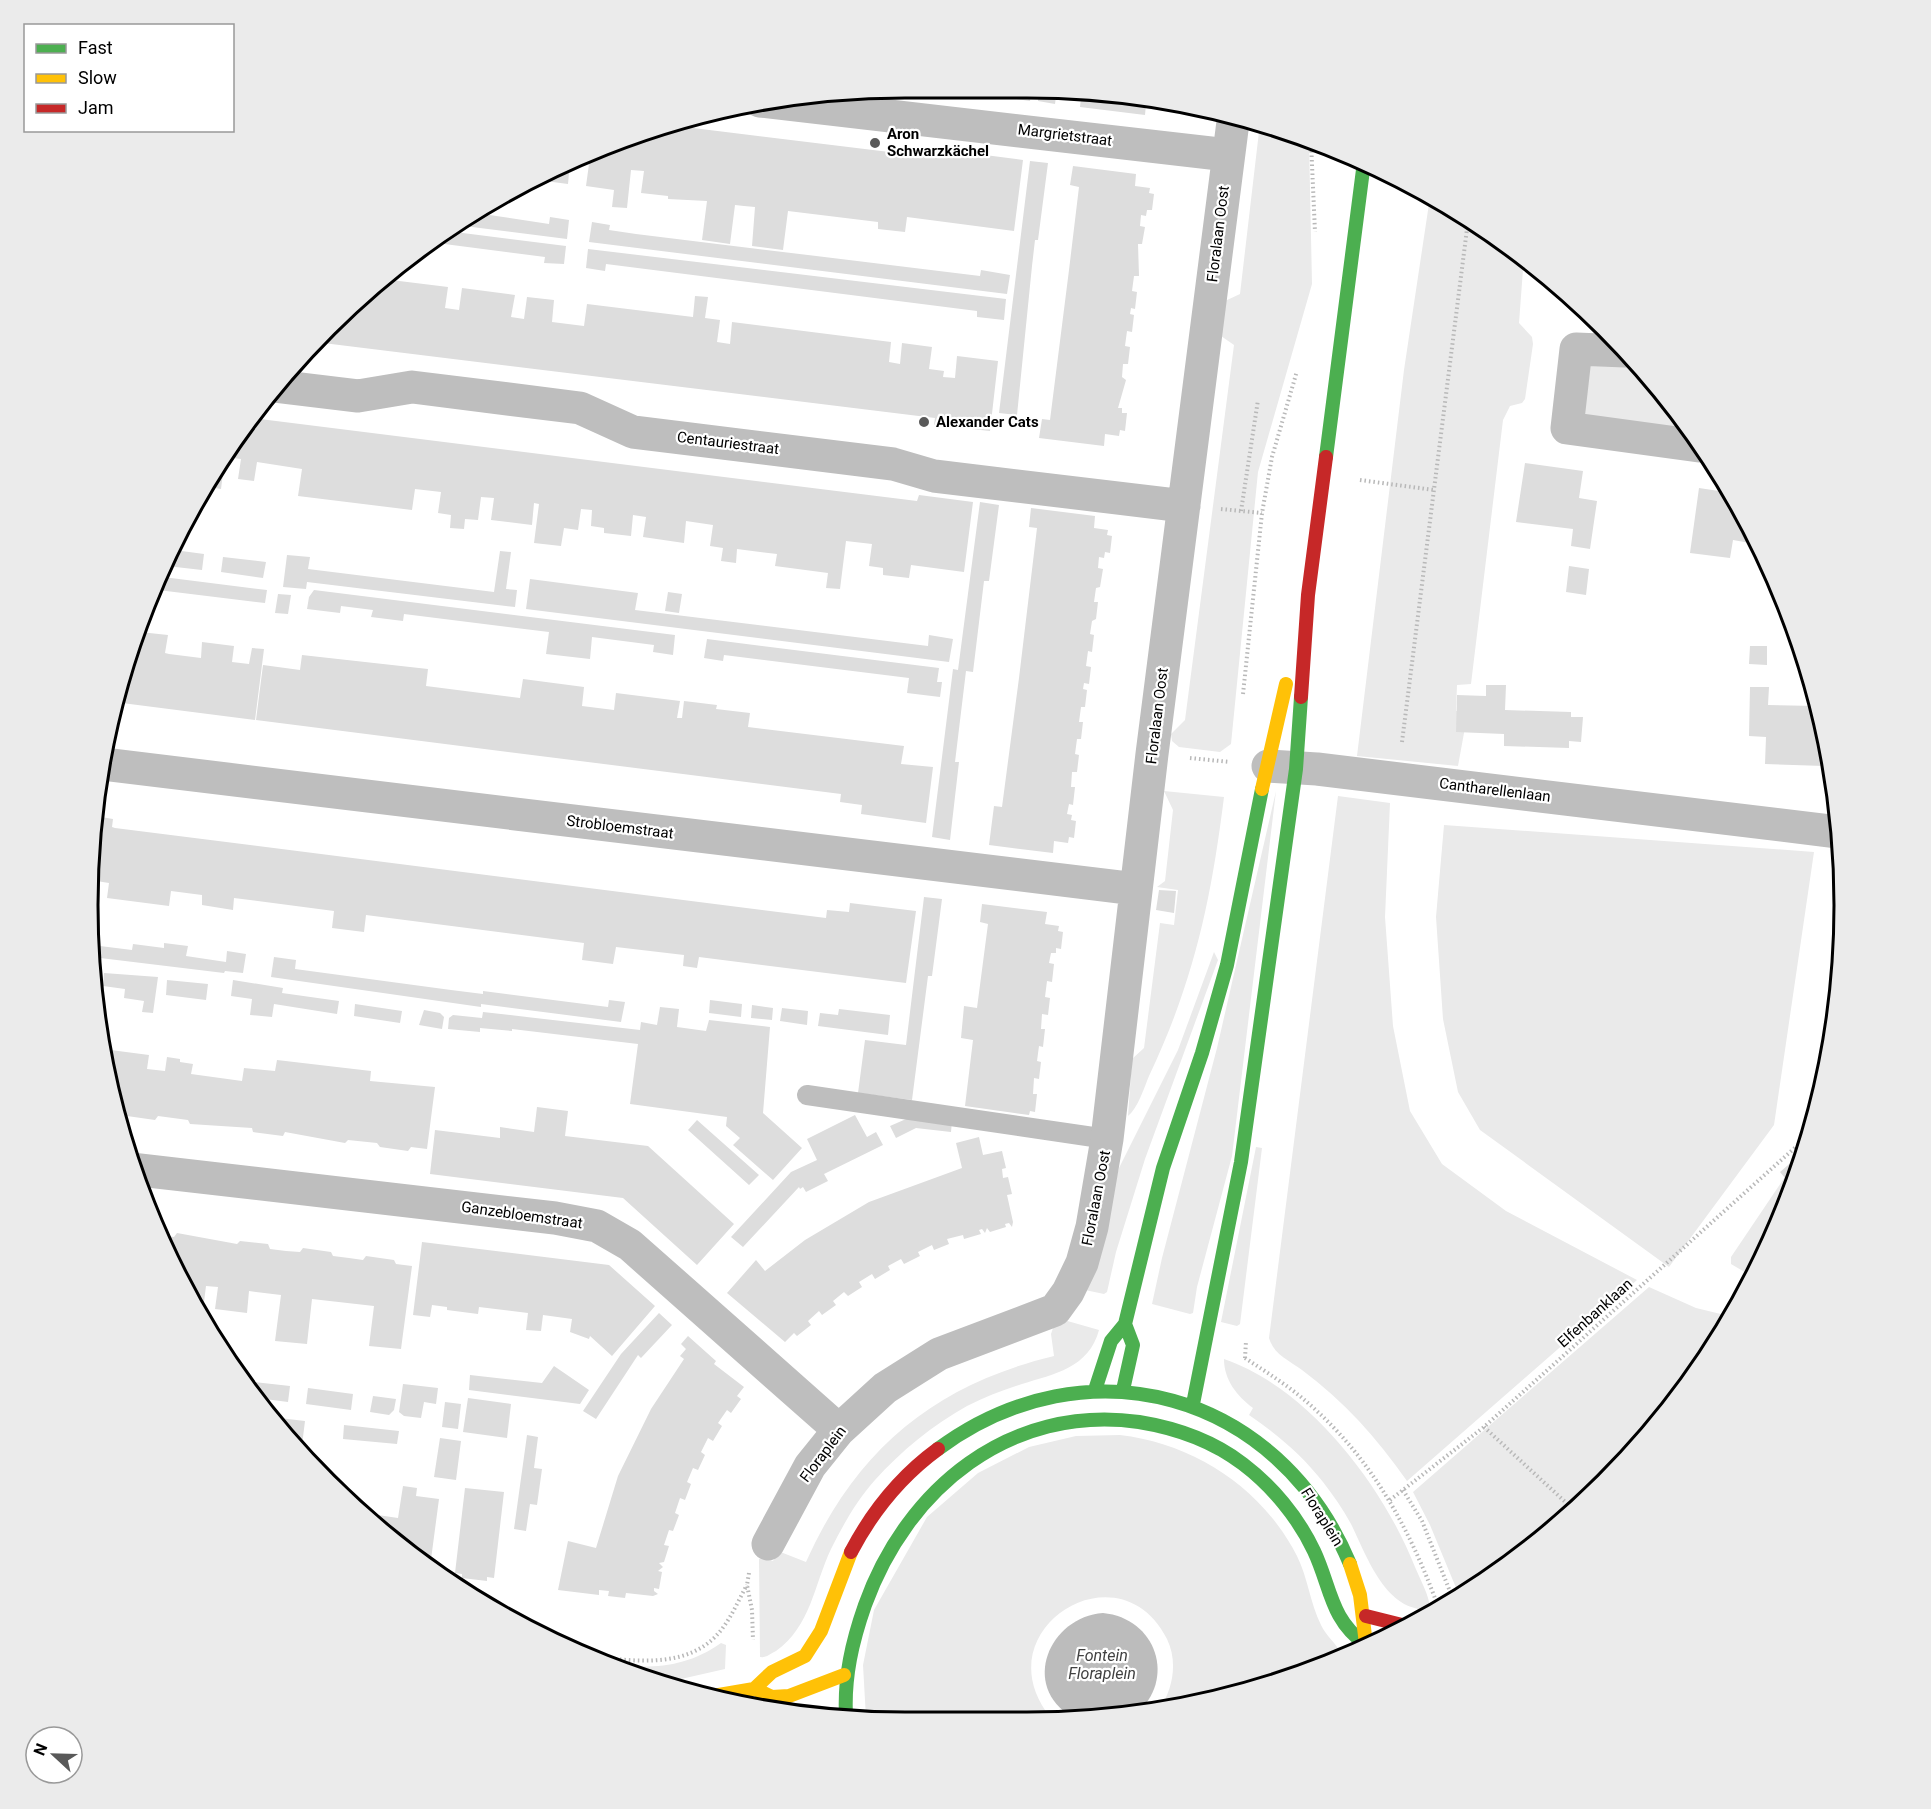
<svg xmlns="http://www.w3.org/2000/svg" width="1931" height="1809" font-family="Roboto,sans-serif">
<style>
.green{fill:#eaeaea}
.water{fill:#bcbcbc}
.building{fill:#ddd}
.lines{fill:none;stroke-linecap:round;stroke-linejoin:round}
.path{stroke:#b8b8b8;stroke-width:4;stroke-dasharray:1.5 3;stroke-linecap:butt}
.lane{stroke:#bebebe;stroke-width:20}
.street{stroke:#bebebe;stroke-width:33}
.fast{stroke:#4caf50;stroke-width:14}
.slow{stroke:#ffc107;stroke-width:14}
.jam{stroke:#c62828;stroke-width:14}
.poi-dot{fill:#595959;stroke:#fff;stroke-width:2}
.labels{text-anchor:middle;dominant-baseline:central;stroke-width:4.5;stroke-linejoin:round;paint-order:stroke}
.poi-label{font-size:15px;font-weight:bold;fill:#000;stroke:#fff;text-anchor:start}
.street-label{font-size:15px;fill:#000;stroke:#fff}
.water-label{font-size:16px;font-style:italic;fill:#414141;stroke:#fff}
.rim{fill:none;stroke:#000;stroke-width:3}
</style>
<rect width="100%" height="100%" fill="#fff"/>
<path class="green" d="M1260 123 1309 141 1312 284 1258 472 1231 744 1220 752 1179 747 1172 741 1171 734 1185 720 1234 345 1221 336 1225 301 1240 294Z
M1430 197 1524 256 1519 323 1532 337 1533 344 1525 399 1522 403 1510 406 1503 420 1471 684 1457 685 1456 711H1468L1458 766 1357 756 1404 370Z
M1635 359 1641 365 1693 439 1583 422 1582 367Z
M1164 791 1224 797C1211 901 1194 981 1149 1076 1144 1088 1138 1108 1128 1116L1132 1059 1144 1048 1160 923 1174 925 1178 890 1157 887 1165 881 1173 810Z
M1276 791 1232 1156 1197 1287 1193 1313 1190 1314 1152 1304 1162 1258 1217 1048Z
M1338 796 1390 803 1385 917 1393 1026 1410 1111 1442 1164 1506 1211 1637 1280 1407 1481C1377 1438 1344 1401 1302 1370 1289 1360 1274 1355 1269 1338Z
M1444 825 1814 852 1774 1125 1669 1267 1480 1130 1458 1092 1443 1019 1436 917Z
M1214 952 1218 960 1145 1159 1116 1252 1107 1292 1104 1294 1085 1290 1119 1168 1178 1050Z
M1256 1147 1262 1148 1240 1324 1237 1326 1221 1322Z
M1803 1150 1760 1266 1753 1277 1731 1264V1257Z
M1649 1287 1696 1308 1729 1316 1675 1402 1566 1519 1459 1595 1430 1525 1413 1492Z
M1064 1320 1099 1330C1089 1368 1054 1374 1022 1384 1003 1390 985 1397 967 1406 933 1425 901 1451 875 1480 857 1500 843 1525 831 1549 814 1585 811 1626 776 1651 770 1654 766 1658 760 1657L759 1559 764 1557 773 1561 778 1551 806 1562C856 1450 934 1385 1054 1356L1051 1334 1053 1328Z
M1224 1359C1309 1388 1383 1486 1415 1567 1420 1579 1430 1597 1430 1609 1386 1614 1366 1554 1351 1524 1343 1509 1333 1495 1323 1482 1302 1455 1277 1434 1249 1415L1253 1408C1237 1396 1224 1380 1224 1359Z
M1120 1435C1195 1444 1262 1488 1297 1556 1308 1578 1310 1603 1321 1625 1326 1636 1337 1644 1342 1655L1290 1678 1160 1709C1173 1688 1178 1662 1167 1639 1119 1543 980 1631 1051 1718L904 1722 866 1718 863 1665 874 1610 927 1517 978 1473 1029 1447 1076 1436Z
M721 1643 726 1645 725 1669 681 1679 659 1680 605 1664C649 1669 684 1669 721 1643Z"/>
<path class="water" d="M1103 1613C1156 1618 1177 1679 1136 1714L1072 1717C1020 1686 1049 1617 1103 1613Z"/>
<path class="building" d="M935 87H944L1032 88 1030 101Z
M1039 88 1057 89 1055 104 1038 101Z
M1082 89 1160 102V105L1146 104 1145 115 1080 107Z
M677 126 914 155 915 146 1023 160 1014 231 907 217 905 232 878 229V222L788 211 783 250 752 246 755 207 744 206 735 205 730 244 702 240 707 201 668 199V196L641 193 644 171 631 170 627 208 612 207 614 190 586 186 589 164 570 162 568 184 530 179 543 171Z
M1030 161 1048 163 1038 240H1035L1032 266 1017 415 999 413Z
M1073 166 1136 174 1135 186 1150 188 1149 193 1154 194 1152 210H1147L1146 216 1141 215 1140 226 1145 227 1142 244H1138L1139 276H1134L1132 291 1137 292 1135 309 1131 308 1130 314 1134 315 1132 332 1127 331 1125 346 1130 347 1128 364H1123L1122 377 1126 380 1118 408H1122V413H1127L1125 431 1120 430 1119 436 1105 434 1104 446 1039 438 1042 419 1050 420 1069 270 1079 187 1070 185Z
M476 213 549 224 550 217 569 220 567 239 456 225Z
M592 222 610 225 609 230 636 234 980 276 981 270 1010 275 1007 294 589 242Z
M447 231 566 246 564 264 544 263 545 257 429 242Z
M588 249 1006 299 1004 320 977 317V311L843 294 606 264 605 271 586 268Z
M383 279 448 287 445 308 459 310 462 288 515 295 511 317 524 319 527 297 554 300 552 322 584 326 587 304 693 317 695 296 708 297 705 318 720 320 717 342 730 344 732 322 891 342 889 362 900 364 902 343 932 347 929 369 944 371 943 377 955 378 957 356 998 361 990 431 934 425 935 418 315 342 361 299H365L366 294Z
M252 418 917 501 919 495 973 502 964 572 911 565 909 578 883 575V568L869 566 872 544 846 541 840 589 826 588 828 573 775 566 777 554 737 549 736 563 721 561 723 548 710 546 713 525 686 521 684 543 643 537 646 517 633 515 631 536 604 533V528L591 526 592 510 581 509 578 530 564 528 561 546 534 543 539 504 534 503 532 525 491 520 494 498 481 497 478 520 465 519 464 529 450 528 451 515 438 513 441 492 415 489 412 510 298 496 302 469 257 462 254 481 238 479 241 459 225 457 221 489 203 486Z
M1525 463 1583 471 1579 498 1597 501 1590 549 1571 546 1573 529 1516 522Z
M1699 488 1732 493 1751 533 1750 543 1733 540 1730 558 1690 553Z
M980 502 999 505 989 581H984L973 672 966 671 955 762H959L950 840 932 837 953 669 958 670Z
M1031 508 1095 516 1094 528 1108 530 1107 535 1112 536 1110 553 1105 552 1104 558 1099 557 1098 568 1103 569 1100 587 1096 588 1094 602H1098L1096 619 1092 621 1090 634 1094 635 1092 652 1088 651 1086 666 1091 667 1089 684 1084 683 1083 689 1087 690 1085 707H1081L1079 722H1083L1081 739H1077L1075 754 1079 755 1077 772H1072L1071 787H1075L1073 805 1069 804 1067 814 1072 815 1071 820 1076 821 1074 838 1069 837 1068 843 1054 841 1053 853 989 845 994 806 1002 807 1019 678 1037 528 1029 527Z
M174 550 204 554 202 570 167 566Z
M500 551 511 552 506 589 517 590 515 607 307 582 306 589 283 587 287 555 310 557 308 569 494 592Z
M223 557 266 562 263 578 221 572Z
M1569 566 1589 569 1586 595 1566 592Z
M163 577 267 590 265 603 158 590Z
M530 579 638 593 635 610 928 646 929 635 953 639 949 662 526 609Z
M314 590 675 635 673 655 653 652 654 645 592 637 590 659 546 654 549 632 404 614 403 621 371 617 373 610 341 606 340 613 307 609 309 597Z
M668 592 682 594 679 613 665 611Z
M278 594 291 595 288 614 275 613Z
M140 632 168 635 165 653 169 654 201 658 202 642 234 646 232 662 249 664 252 648 264 649 255 720 122 703 121 712 112 711 115 693Z
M707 639 939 668 937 682H942L940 697 907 693 909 678 724 655 723 661 704 658Z
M1750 646H1767V665L1749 664Z
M302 655 428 669 426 686 520 698 523 679 584 687 582 706 614 710 616 693 680 701 677 718H682L684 701 717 705 716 709 750 713 748 727 904 746 901 764 933 767 926 823 861 814 862 805 840 802 841 794 256 720 263 665 300 670Z
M1486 685H1506L1505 710 1571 712V717H1583L1581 742 1569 741V748L1504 746V734L1456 732 1457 695 1486 696Z
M1750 687H1769L1768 705 1816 706 1825 745 1824 766 1765 764 1766 737 1749 736Z
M95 816 113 819 112 827 115 828 826 918 827 910 849 912 850 903 916 911 906 983 699 957 697 968 683 966 684 955 616 947 613 964 582 960 584 943 366 915 364 932 332 928 334 911 234 898 233 910 202 905V895L171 891 169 906 107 898 109 883 90 880 89 851Z
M1159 890 1176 891 1174 913 1156 910Z
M924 897 942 899 932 976H928L912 1100 858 1093 865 1040 906 1045Z
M982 904 1047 912 1045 924 1059 926 1058 931 1063 932 1061 949 1056 948V953H1051L1049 963 1054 964 1052 982 1047 981 1045 997 1050 998 1048 1015 1042 1014 1041 1029H1045L1043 1047 1039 1046 1037 1061 1041 1062 1039 1079 1034 1078 1033 1094H1037L1035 1112 1030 1111 1029 1115 965 1106 973 1040 961 1038 964 1006 977 1008 988 924 980 922Z
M164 943 188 946 186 956 226 962 227 951 246 954 243 973 225 971 224 973 92 957V945L132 950 133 944 164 948Z
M274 957 296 960 295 969 451 990 483 994V991L608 1007 609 1000 625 1002 621 1022 481 1004V1007L271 977Z
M104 973 158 977 153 1013 142 1012 144 1001 124 998 125 989 103 986Z
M167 980 208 984 206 1000 166 995Z
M233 980 283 988 282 993 339 1001 337 1014 274 1004 272 1017 250 1015 252 999 231 996Z
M710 1000 742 1004 741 1017 709 1013Z
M355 1004 402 1011 400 1023 354 1016Z
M752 1005 773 1008 772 1020 751 1018Z
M660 1007 679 1009 677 1027 706 1031 709 1020 770 1027 763 1113 802 1148 773 1180 733 1145 740 1138 726 1126 727 1117 630 1104 638 1044 512 1029V1031L480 1028V1032L448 1029 449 1018 453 1015 482 1018 483 1012 640 1030 641 1022 657 1025Z
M782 1008 808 1011 807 1025 780 1021Z
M839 1009 890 1015 888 1035 818 1026 820 1013 838 1015Z
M424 1010 440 1013 444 1017 442 1029 419 1025Z
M103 1049 149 1055 147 1069 165 1071 167 1057 180 1059V1062L193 1064 191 1074 242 1081 244 1068 275 1071 277 1060 371 1071 370 1081 435 1087 427 1149 411 1147 408 1151 380 1147 377 1143 348 1140 345 1143 285 1132 283 1136 253 1132 252 1128 190 1124 188 1120 158 1116 155 1120 127 1116 124 1112 117 1111Z
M537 1107 568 1111 565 1136 648 1146 734 1224 697 1265 623 1198 430 1174 435 1130 500 1138V1127L534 1132Z
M855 1115 867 1137 876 1132 883 1145 824 1174 828 1181 806 1192 803 1187 800 1189 799 1187 743 1247 731 1237 791 1172 817 1160 807 1139Z
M913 1116 952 1121 951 1132 916 1128 896 1138 890 1126Z
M697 1120 759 1175 749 1185 688 1130Z
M979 1137 983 1155 1002 1151 1006 1168 1002 1169 1003 1178 1008 1177 1012 1194 1007 1195 1013 1222 1012 1227 1009 1223 1005 1224 1006 1227 990 1232 987 1228 985 1233 982 1229 979 1230 981 1234 964 1239 963 1235 947 1239 949 1244 934 1250 932 1245 918 1252 920 1256 904 1264 901 1259 888 1266 890 1270 875 1279 872 1274 859 1282 862 1287 848 1296 844 1292 833 1301 836 1305 822 1315 819 1311 808 1321 811 1325 797 1336 794 1333 785 1342 727 1293 756 1260 765 1271 805 1240 869 1202 962 1168 956 1143Z
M1802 1153 1790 1184 1780 1172Z
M177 1233 237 1244 240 1241 268 1244 270 1249 286 1251 300 1252 303 1248 331 1252 333 1256 349 1258 363 1260 366 1256 394 1260 396 1264 412 1266 401 1349 369 1346 374 1306 312 1299 307 1344 275 1341 281 1295 249 1291 247 1313 215 1309 218 1287 206 1286 204 1302 191 1301 185 1289 186 1283 183 1282 161 1235 174 1237Z
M422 1242 609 1265 655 1306 612 1356 590 1336 589 1339 570 1332 572 1319 543 1315 541 1331 526 1330 528 1313 479 1307 478 1314 447 1310V1307L432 1305 430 1317 413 1315Z
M659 1313 672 1325 641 1358 638 1355 596 1419 583 1411 621 1354Z
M688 1336 716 1361 714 1364 744 1387 737 1396 741 1399 731 1413 727 1410 718 1423 722 1426 713 1441 708 1438 701 1452 705 1455 698 1470 693 1468 687 1482 691 1484 685 1500 680 1498 675 1513 679 1515 673 1531 669 1530 664 1545 669 1546 664 1562 659 1563 663 1567 658 1571 662 1572 659 1589 654 1588V1591L658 1594 653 1596 626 1593 625 1598 608 1596 609 1591 599 1590V1595L558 1590 568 1541 596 1548 618 1476 651 1409 684 1359 680 1356 686 1349 681 1344Z
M554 1366 589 1390 580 1404 469 1390 470 1375 542 1383Z
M245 1381 290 1386 288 1402 257 1398Z
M403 1384 438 1388 436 1404 424 1402 421 1418 404 1416 399 1412Z
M308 1388 353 1394 351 1410 306 1404Z
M373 1396 396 1399 394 1410 389 1415 370 1412Z
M468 1398 511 1404 507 1438 463 1432Z
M445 1402 461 1404 458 1429 442 1427Z
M271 1417 305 1421 301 1453 290 1444Z
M344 1425 399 1431 397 1444 343 1439Z
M527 1435 538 1437 534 1468 542 1469 537 1505 530 1504 526 1531 514 1529Z
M440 1438 461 1441 456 1480 434 1477Z
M403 1486 417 1488 416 1496 439 1499 430 1567 371 1514 398 1518Z
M465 1488 504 1492 494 1578 487 1577V1581L462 1578V1574L455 1573Z"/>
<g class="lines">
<path class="path" d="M1311 142 1315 232
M1360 480 1434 490
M1221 509 1262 513
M1241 511 1258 400
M1243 694 1262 513 1272 457 1297 371
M1402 742 1468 221
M1190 758 1230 762
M1833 796 1834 785
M1245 1358 1246 1341
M1245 1358C1266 1372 1289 1386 1308 1403 1370 1457 1408 1525 1436 1601
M1484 1427 1574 1510
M1403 1490 1422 1521 1453 1599
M1390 1500 1484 1427 1809 1135
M749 1573 747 1585 752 1610 753 1640
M584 1656C631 1660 689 1672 722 1629 732 1616 739 1599 747 1585"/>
<path class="lane" d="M807 1095 1107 1139"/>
<path class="street" d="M760 101 1228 155
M1625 351 1576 349 1567 428 1699 446
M275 386 358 396 412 387 580 408 633 432 893 464 934 476 1184 506
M103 764 1136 889
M1268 766 1317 769 1838 832
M131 1169 555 1218 597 1226 630 1245 839 1430
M768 1544 810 1466 839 1430 885 1388 939 1354 1055 1310 1068 1292 1082 1263 1092 1227 1107 1139 1152 754 1234 114"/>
<path class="fast" d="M1326 457 1364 162
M1095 1390 1111 1341 1125 1324 1163 1168 1202 1053 1227 965 1262 789
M1123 1390 1133 1345 1125 1324
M1193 1404 1241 1162 1296 769 1301 697
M938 1449C1087 1339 1278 1392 1350 1564
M846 1716C844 1677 852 1642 865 1605 907 1488 1010 1404 1139 1422 1176 1428 1213 1441 1243 1464 1272 1486 1298 1517 1314 1551 1331 1587 1330 1619 1365 1644"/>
<path class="slow" d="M1262 789 1286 684
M1350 1564 1360 1595 1366 1644
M755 1689 772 1697 789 1696 844 1675
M713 1696 754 1689 772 1672 805 1656 821 1631 851 1552"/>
<path class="jam" d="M1301 697 1308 595 1326 457
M851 1552C872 1512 901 1476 938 1449
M1366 1616 1406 1626"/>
</g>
<g class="poi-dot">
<circle cx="875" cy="143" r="6"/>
<circle cx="924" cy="422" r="6"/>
</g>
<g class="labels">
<g class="poi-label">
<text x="887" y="134">Aron<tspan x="887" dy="17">Schwarzkächel</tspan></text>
<text x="936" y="422">Alexander Cats</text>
</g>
<g class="street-label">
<text transform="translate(1065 135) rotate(7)">Margrietstraat</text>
<text transform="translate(1218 234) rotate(-83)">Floralaan Oost</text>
<text transform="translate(728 443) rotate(7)">Centauriestraat</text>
<text transform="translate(1157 716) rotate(-83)">Floralaan Oost</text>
<text transform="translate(1495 790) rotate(7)">Cantharellenlaan</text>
<text transform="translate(620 827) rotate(7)">Strobloemstraat</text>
<text transform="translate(1096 1198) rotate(-79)">Floralaan Oost</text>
<text transform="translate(522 1215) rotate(8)">Ganzebloemstraat</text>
<text transform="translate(1595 1313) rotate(-42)">Elfenbanklaan</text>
<text transform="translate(823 1454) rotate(-53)">Floraplein</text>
<text transform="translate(1322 1517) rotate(58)">Floraplein</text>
</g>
<g class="water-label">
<text x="1102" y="1655">Fontein<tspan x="1102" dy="18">Floraplein</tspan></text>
</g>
</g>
<path d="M0 0H1931V1809H0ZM905 98H1027A807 807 0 0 1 1834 905V905A807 807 0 0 1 1027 1712H905A807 807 0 0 1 98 905V905A807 807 0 0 1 905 98Z" fill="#ebebeb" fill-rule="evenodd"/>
<path class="rim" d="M905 98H1027A807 807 0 0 1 1834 905V905A807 807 0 0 1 1027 1712H905A807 807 0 0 1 98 905V905A807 807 0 0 1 905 98Z"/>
<rect x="24" y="24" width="210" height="108" fill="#ffffff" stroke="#999999" stroke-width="1.5"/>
<rect x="36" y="44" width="30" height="9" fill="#4caf50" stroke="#999999" stroke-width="1.5"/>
<text x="78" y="54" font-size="18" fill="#000000">Fast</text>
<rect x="36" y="74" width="30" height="9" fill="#ffc107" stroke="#999999" stroke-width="1.5"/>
<text x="78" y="84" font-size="18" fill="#000000">Slow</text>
<rect x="36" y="104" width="30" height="9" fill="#c62828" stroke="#999999" stroke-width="1.5"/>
<text x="78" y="114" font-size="18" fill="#000000">Jam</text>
<g transform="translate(54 1755) rotate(292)"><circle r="28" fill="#ffffff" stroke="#999999" stroke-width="1.5"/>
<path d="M0-4.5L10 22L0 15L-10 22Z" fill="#595959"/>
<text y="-9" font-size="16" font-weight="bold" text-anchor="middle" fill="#000000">N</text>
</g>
</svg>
